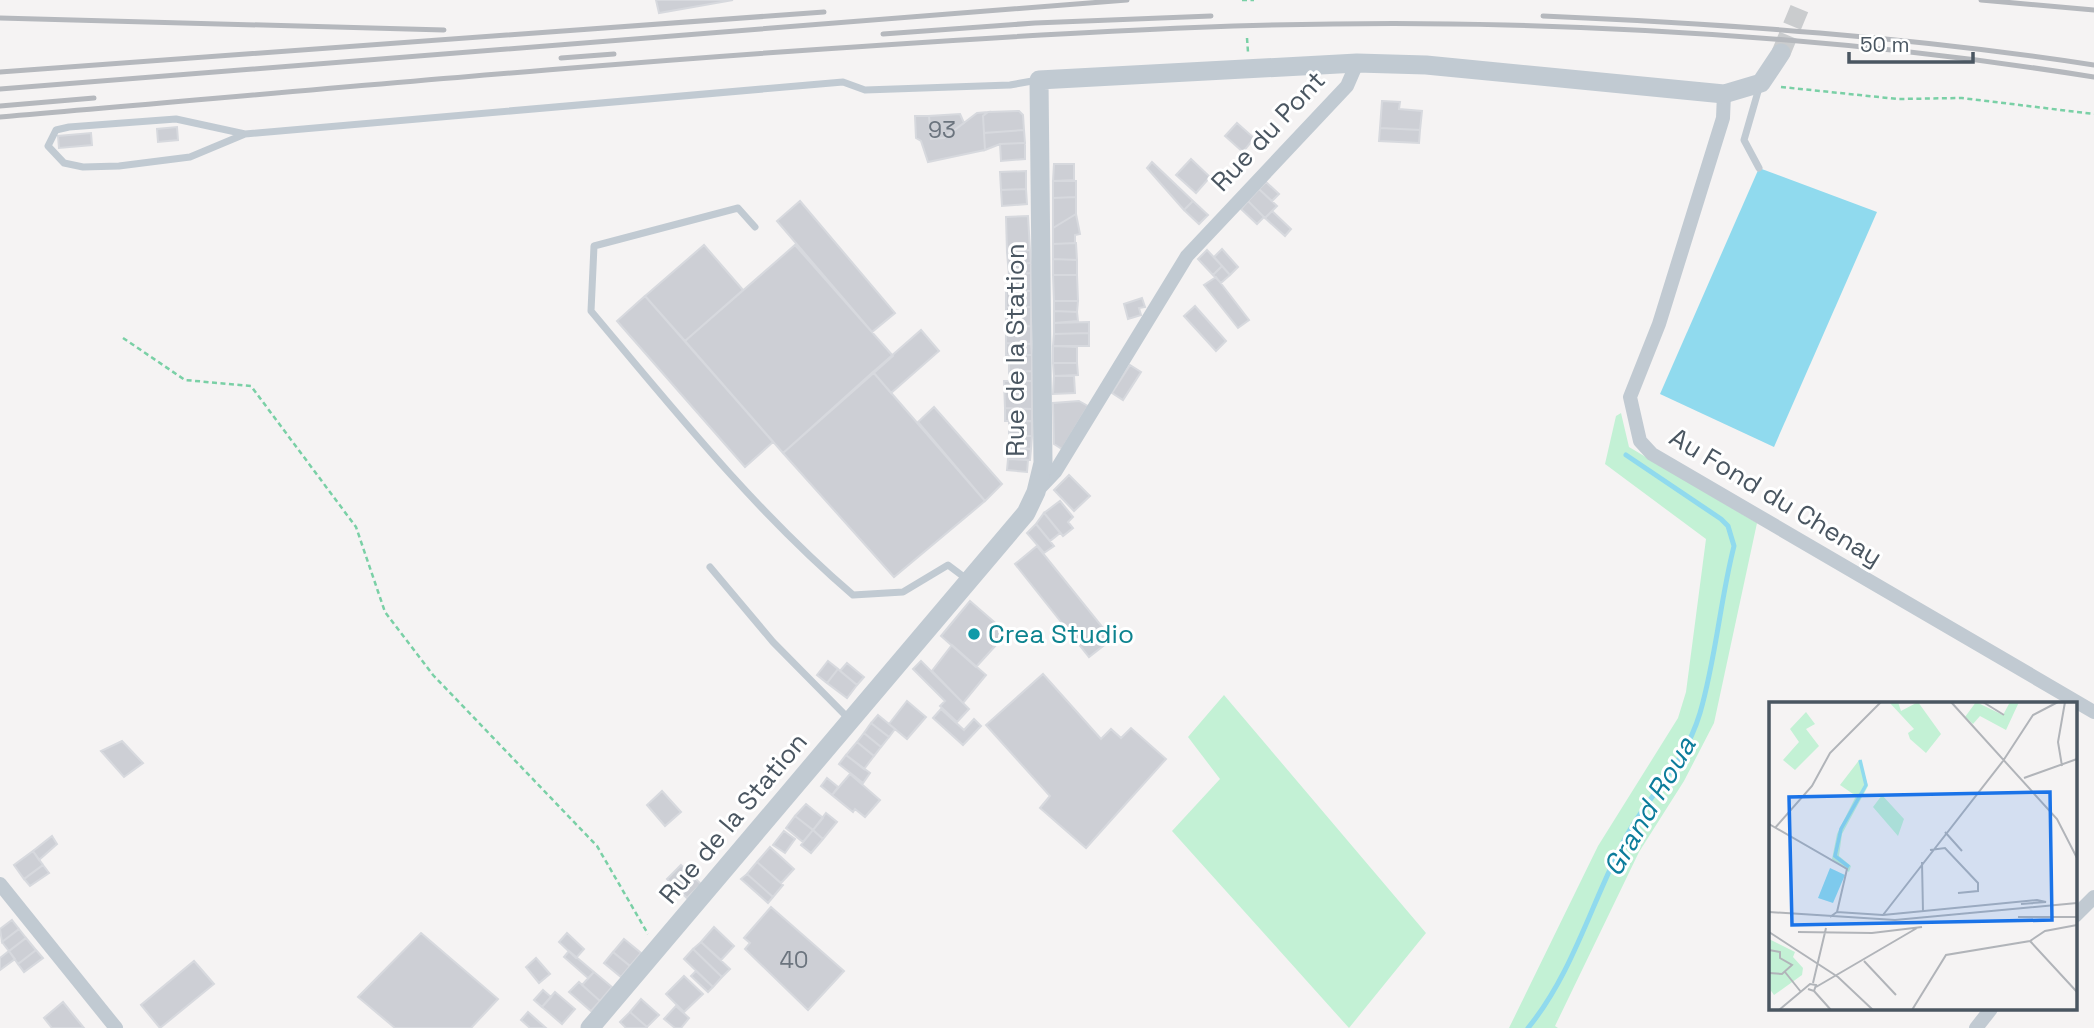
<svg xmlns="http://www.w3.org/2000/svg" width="2094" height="1028" font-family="'Space Grotesk',sans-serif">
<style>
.green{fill:#c3f1d5}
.water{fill:#90daee}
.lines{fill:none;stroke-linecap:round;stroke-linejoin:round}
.stream{stroke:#90daee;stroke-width:5}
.building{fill:#cdcfd5;stroke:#d7d9de;stroke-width:2}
.tertiary-tunnel{stroke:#caccce;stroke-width:19;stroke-dasharray:19 10;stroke-linecap:butt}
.path{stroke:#7ad0a6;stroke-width:2.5;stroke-dasharray:5 3.5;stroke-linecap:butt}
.service{stroke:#c1cad2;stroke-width:7}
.minor{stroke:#c1cad2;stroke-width:14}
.tertiary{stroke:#c1cad2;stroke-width:19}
.rail{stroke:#b5b8bd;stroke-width:5}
.culture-dot{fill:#0f9aa8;stroke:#fff;stroke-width:2.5}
.labels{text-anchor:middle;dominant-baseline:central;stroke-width:6;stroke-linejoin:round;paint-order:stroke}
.number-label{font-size:23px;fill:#6b747e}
.street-label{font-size:26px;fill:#4a5661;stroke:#fff}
.culture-label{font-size:26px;fill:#0d838f;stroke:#fff;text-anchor:start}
.water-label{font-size:28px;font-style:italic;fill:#0c7c9b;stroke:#fff}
.inset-river{fill:none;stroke:#90daee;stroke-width:3.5}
.inset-road{fill:none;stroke:#b1b4b9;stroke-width:2}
.view{fill:#1a73e8;fill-opacity:0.15;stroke:#1a73e8;stroke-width:3.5}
.inset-edge{fill:none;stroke:#4a5661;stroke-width:3.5}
</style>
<rect width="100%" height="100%" fill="#f5f3f3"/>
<path class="green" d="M1621 413 1629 447 1757 523 1714 723 1684 781 1639 852 1555 1026 1558 1028H1509L1598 846 1678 718 1686 692 1706 539 1605 464 1616 416Z
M1224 695 1426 933 1349 1028 1172 831 1220 779 1188 737Z"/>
<path class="water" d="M1759 168 1877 212 1774 447 1660 394Z"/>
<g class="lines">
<path class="stream" d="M1528 1028C1574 972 1593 897 1627 835 1652 790 1684 766 1700 713 1716 658 1720 601 1734 546L1728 526 1721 519 1626 455"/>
</g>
<path class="building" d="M656 0H733L659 13Z
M1382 101 1400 102 1399 109 1422 111 1420 130 1380 128Z
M1019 111 1023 115 1024 130 984 133 983 116 988 112Z
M988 112 983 116 985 150 928 162 921 141 916 138 915 116H929L931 139 944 138 977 113Z
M960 114 964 123 944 138 931 139 929 116Z
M1237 123 1254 138 1243 152 1225 136Z
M177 127 178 140 158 142 157 129Z
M1380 128 1420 130 1419 143 1379 141Z
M1024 130 1025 143 1000 144 985 150 984 133Z
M91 133 92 145 59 148 58 136Z
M1025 143V159L1001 161 1000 144Z
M1191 159 1210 177 1196 193 1176 175Z
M1152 162 1193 201 1184 210 1147 168Z
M1054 164H1074V180L1053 181Z
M1026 171V189L1001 190 1000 172Z
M1053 181H1076V197L1053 198Z
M1266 182 1279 194 1272 201 1259 189Z
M1026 189 1027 204 1002 206 1001 190Z
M1259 189 1277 206 1265 218 1248 201Z
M1076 197V214L1053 228V198Z
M800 201 895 313 872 332 777 221Z
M1193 201 1208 215 1199 224 1184 210Z
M1248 201 1264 217 1257 224 1241 209Z
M1272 211 1291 229 1285 236 1265 218Z
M1076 214 1080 234 1075 235V243L1053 244V228Z
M1028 216 1030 250 1007 252 1006 217Z
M1076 243 1077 260 1053 259V244Z
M704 245 743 290 685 341 645 296Z
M795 245 893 356 783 453 685 341Z
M1222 249 1238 267 1230 275 1214 257Z
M1030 250 1031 263 1008 264 1007 252Z
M1207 250 1222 266 1213 275 1198 259Z
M1053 259 1077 260V275H1053Z
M1031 263V273L1009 275 1008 264Z
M1222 266 1230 275 1221 283 1213 275Z
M1031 273V291H1009V275Z
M1053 275H1077L1078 301H1054Z
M1216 277 1249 320 1238 328 1204 285Z
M1009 291H1031V307H1006V292Z
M645 296 773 442 745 467 617 321Z
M1142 298 1145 307 1139 308 1141 315 1128 319 1124 304Z
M1054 301H1078L1077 312 1054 311Z
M1195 306 1226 341 1216 351 1184 316Z
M1006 307H1031V326L1006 328Z
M1054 311 1077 312 1078 321 1054 323Z
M1089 322V333L1054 334V323Z
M1031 326V344L1006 343V328Z
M921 330 939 351 891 393 873 372Z
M1089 333V346H1053L1054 334Z
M1006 343 1031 344 1032 355H1006Z
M1053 346 1077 347V363H1053Z
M1009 355H1032V371L1009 372Z
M1053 363H1077L1078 375 1054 376Z
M1130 365 1141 372 1123 400 1112 393Z
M1032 371V381H1009V372Z
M873 372 985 501 894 577 783 453Z
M1054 376H1074L1075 393 1053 394Z
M1004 381H1032V409L1005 408Z
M1079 401 1088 406 1062 449 1054 444 1053 403Z
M934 407 1002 484 985 501 918 422Z
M1005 408 1032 409V421H1005Z
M1032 421V436H1009V422Z
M1009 436H1032L1031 449 1009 447Z
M1009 447 1031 449 1030 460 1008 459Z
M1008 459 1028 460 1027 472 1007 470Z
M1069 475 1090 496 1074 511 1054 490Z
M1060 501 1073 517 1068 522 1073 528 1063 536 1044 513Z
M1044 513 1060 533 1050 541 1036 524Z
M1036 524 1054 546 1044 553 1027 533Z
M1037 546 1112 639 1089 657 1015 564Z
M970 601 1007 633 976 667 941 636Z
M952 645 986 675 963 703 932 671Z
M828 661 838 669 827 683 817 675Z
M921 661 969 709 957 722 940 706 945 701 913 669Z
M847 663 864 677 857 685 840 671Z
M838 669 857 685 847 698 827 683Z
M1043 674 1101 739 1111 729 1121 738 1131 728 1166 759 1086 848 1040 808 1050 796 986 725Z
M907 701 926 717 907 739 889 724Z
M941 709 964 730 974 719 981 726 963 745 933 718Z
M878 715 895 729 889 737 871 723Z
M871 723 889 737 881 747 864 733Z
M864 733 881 747 874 756 857 742Z
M122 741 143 763 124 777 101 751Z
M857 742 874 756 864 769 846 755Z
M846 755 870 773 863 783 839 764Z
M850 774 880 800 865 817 855 809 853 812 832 795Z
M827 778 838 787 832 795 821 786Z
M662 791 681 812 665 826 647 805Z
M806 804 823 818 813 830 795 816Z
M826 813 837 822 823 839 813 830Z
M795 816 813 830 803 842 786 828Z
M813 830 823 839 811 853 801 845Z
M784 831 795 839 785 853 773 845Z
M52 836 57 844 39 860 33 851Z
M770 847 794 869 781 883 757 862Z
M33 851 43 865 24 879 14 865Z
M757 862 783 885 773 897 747 874Z
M43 865 49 873 30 886 24 879Z
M681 865 701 884 687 898 667 879Z
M747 874 773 897 768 903 741 879Z
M771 907 844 971 808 1010 745 949 750 943 744 938Z
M12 920 19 929 2 942 0 929Z
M714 927 734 946 721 960 701 942Z
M19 929 26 938 9 951 2 942Z
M421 933 498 999 471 1028H395L358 997Z
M567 933 584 949 576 958 559 942Z
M26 938 36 950 18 964 9 951Z
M624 939 641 953 630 966 613 952Z
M701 942 730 969 722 977 693 949Z
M693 949 722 977 713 987 684 959Z
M36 950 43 958 24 972 18 964Z
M9 951 15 959 0 970V958Z
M569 951 594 972 588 978 564 957Z
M613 952 630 966 621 977 604 963Z
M536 958 550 974 539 983 526 967Z
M194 961 214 984 160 1028 141 1005Z
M696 971 713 987 708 992 691 976Z
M594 972 612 987 600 1001 582 985Z
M684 976 703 994 684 1012 666 994Z
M579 982 600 1001 591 1011 569 992Z
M543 990 551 997 542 1007 534 1000Z
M555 992 575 1009 562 1024 542 1007Z
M641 999 659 1015 647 1027 630 1012Z
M63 1002 84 1028H52L44 1018Z
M676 1006 689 1018 681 1028H675L664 1019Z
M528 1012 546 1028H530L521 1020Z
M630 1012 647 1027V1028H626L620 1022Z"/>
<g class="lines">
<path class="tertiary-tunnel" d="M1781 53 1803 0"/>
<path class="path" d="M1242 0H1254
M1247 38 1248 52
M1781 87 1898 99 1962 98 2094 114
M123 338 185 380 251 386 356 527 385 612 433 675 597 846 648 934"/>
<path class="service" d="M1759 88 1744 140 1759 168
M245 134 176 119 69 127 56 130 48 146 64 163 83 167 119 166 190 157 245 134 843 82 865 90 1010 85 1038 80
M755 227 738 208 594 246 591 311C674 410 755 511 853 595L903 592 948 565 968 580
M710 567 773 642 850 720"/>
<path class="minor" d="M1724 94 1723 118 1659 324 1630 397 1640 441 1652 454 2094 712
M1037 491 1055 472 1187 256 1347 86 1357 63
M0 884 116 1028
M2075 916 2094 897
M1976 1028 1991 1009"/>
<path class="tertiary" d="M590 1028 1026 513 1036 492 1043 463 1039 80 1357 63 1426 65 1724 94 1761 83 1781 53"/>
<path class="rail" d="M1981 0 2094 10
M1543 16C1728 24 1912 37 2094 65
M0 18 444 30
M883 34 1035 23 1211 16
M561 58 614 54
M0 72 824 12
M0 89 1127 0
M0 106 94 98
M0 117C294 92 589 64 884 45 1091 31 1298 19 1506 25 1702 30 1900 46 2094 77"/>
</g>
<circle class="culture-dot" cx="974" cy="634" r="7"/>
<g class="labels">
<g class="number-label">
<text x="942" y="130">93</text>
<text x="794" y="960">40</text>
</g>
<g class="street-label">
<text transform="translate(1268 131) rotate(-47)">Rue du Pont</text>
<text transform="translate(1015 350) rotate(-90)">Rue de la Station</text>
<text transform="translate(1776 497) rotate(31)">Au Fond du Chenay</text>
<text transform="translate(733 818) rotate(-50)">Rue de la Station</text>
</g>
<g class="culture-label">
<text x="988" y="634">Crea Studio</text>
</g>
<g class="water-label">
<text transform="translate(1649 806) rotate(-60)">Grand Roua</text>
</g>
</g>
<g transform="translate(1769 702)">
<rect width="308" height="308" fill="#f5f3f3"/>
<path d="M120 0H129L132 9 149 0 172 32 157 51 141 37 139 31 145 27ZM207 0 234 13 241 0H250L237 28 211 14 204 22 196 15ZM37 10 46 22 37 27 50 44 26 68 14 58 30 40 21 27ZM91 57 99 84 73 132 70 154 82 164 80 170 63 157 68 132 87 94 71 83ZM113 93 135 117 129 134 104 105ZM0 237 26 250 24 255 34 266 33 273 5 293 0 286Z" fill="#c3f1d5"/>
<path d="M61 166 76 173 64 201 49 196Z" fill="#90daee"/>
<path class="inset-river" d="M80 165 66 154 72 127 97 83 91 58"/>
<path class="inset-road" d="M182 0 288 117 308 156M214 0 235 13M293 64 289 40 296 0M255 76 308 57M0 122 78 167 68 210M6 126 43 84 61 51 112 0M176 130 193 149M161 148 176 146 209 181V189L189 191M153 160 154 210M0 210 126 218 308 201M114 213 234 59 264 13 289 0M61 215 68 210 114 213 268 198 277 200 252 202M249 215H308M0 230 69 275 104 308M29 230 103 231 153 225M261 239 308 290M0 248 11 250V256L23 263 13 272 0 271M95 259 127 293M16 270 32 290M44 281 57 226M47 285 148 226M45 289 62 308M10 308 41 282 47 283 45 289 39 287M143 308 177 253 261 239 276 229 308 223"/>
<path class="view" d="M281 90 283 218 23 223 20 95Z"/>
<rect width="308" height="308" class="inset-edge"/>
</g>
<path d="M1849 52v10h124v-10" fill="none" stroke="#4a5661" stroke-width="3.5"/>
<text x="1860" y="52" font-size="21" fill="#4a5661" stroke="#ffffff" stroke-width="5" paint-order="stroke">50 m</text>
</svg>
